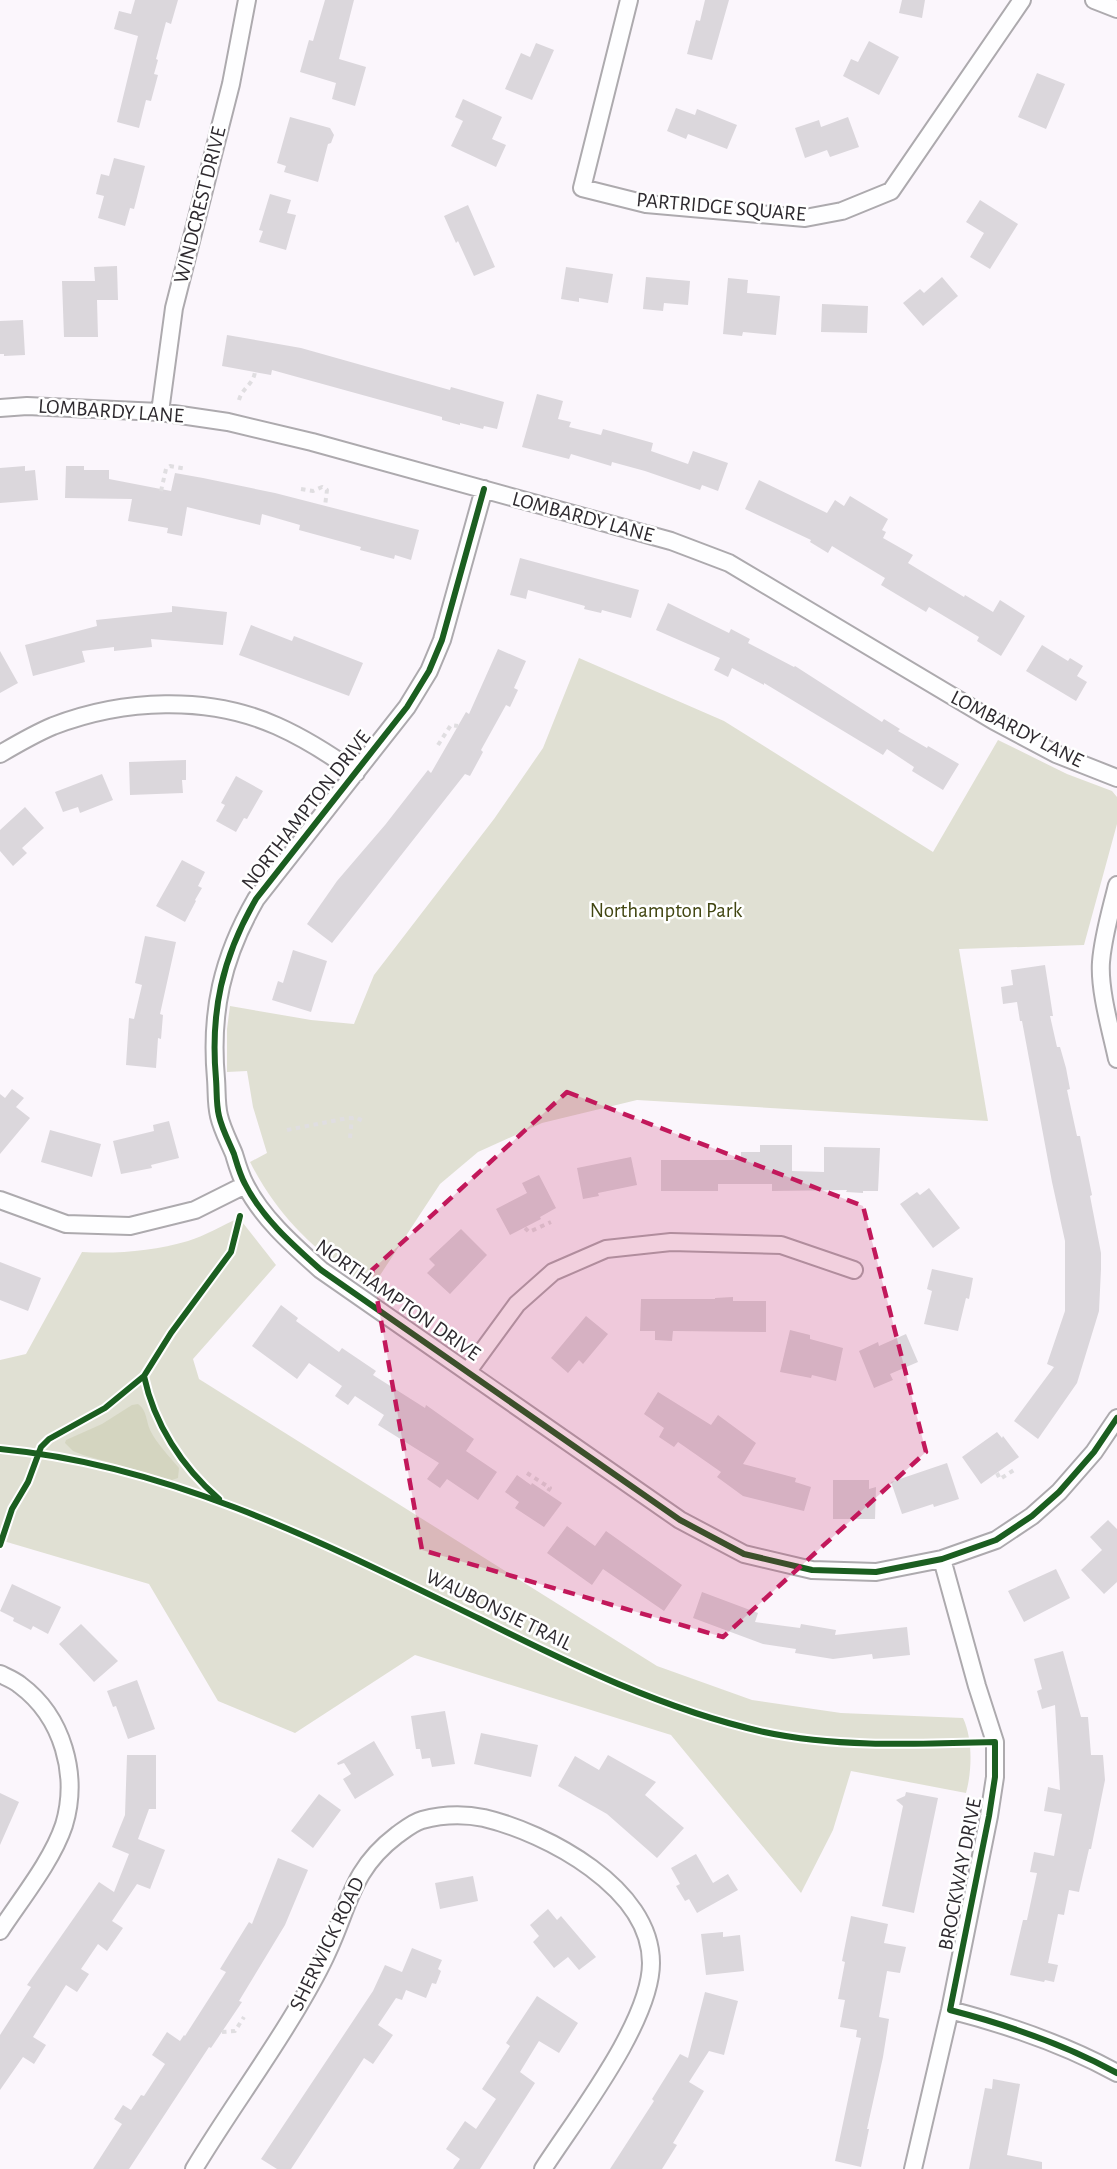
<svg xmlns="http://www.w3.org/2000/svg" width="1117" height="2169" font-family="'Alegreya Sans',sans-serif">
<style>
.green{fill:#e0e0d3}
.forest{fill:#d4d5c0}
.building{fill:#dbd7dc}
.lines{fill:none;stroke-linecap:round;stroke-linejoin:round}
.minor-casing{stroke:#adaaae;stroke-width:20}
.path{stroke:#e0dee1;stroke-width:4;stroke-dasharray:4.5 4.5;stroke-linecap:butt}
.minor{stroke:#fefeff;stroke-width:16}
.cycleway-casing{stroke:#fff;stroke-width:10}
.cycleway{stroke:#1b5e20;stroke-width:6}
.marked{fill:#c2185b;fill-opacity:0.2;stroke:#c2185b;stroke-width:4.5;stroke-dasharray:12 8;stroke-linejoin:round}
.labels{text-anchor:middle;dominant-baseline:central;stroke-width:5;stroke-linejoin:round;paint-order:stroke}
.street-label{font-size:21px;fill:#2e2a2f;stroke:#fff}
.park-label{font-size:21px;fill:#424612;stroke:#fff}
</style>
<rect width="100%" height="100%" fill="#fbf6fc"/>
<path class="green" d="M579 658 724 721 933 852 998 740 1067 774 1112 791 1117 797V824L1084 945 959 949 988 1121 637 1100 542 1123 478 1152 440 1184 371 1289C318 1253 280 1221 250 1162L267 1153 253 1107 247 1071 227 1072V1029L230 1006 311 1020 354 1024 374 975 494 819 543 748Z
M239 1218 276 1265 193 1359 199 1379 657 1666 752 1700 841 1713 963 1718C973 1739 972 1771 966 1793L851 1771 833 1830 801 1893 671 1735 415 1655 295 1733 218 1701 149 1584 0 1540V1360L26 1354 82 1252C117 1254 154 1251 188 1241 205 1236 223 1225 239 1218Z"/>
<path class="forest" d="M138 1404C147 1410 146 1421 150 1430 157 1444 169 1456 179 1468L178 1478 172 1480 83 1455 73 1451 65 1443 66 1440 102 1424 132 1405Z"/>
<path class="building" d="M135 0H178L171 24 166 22 156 59 158 60 154 74 158 75 151 101 146 100 139 128 117 122 138 36 114 29 119 11 131 14Z
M325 0H354L339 59 366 67 355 106 332 99 336 83 300 72 309 40 313 41Z
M705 0H729L712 60 687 54 696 20 700 21Z
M902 0H925L922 18 899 13Z
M869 41 899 57 879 95 843 76 851 59 858 62Z
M536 43 554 50 532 100 505 89 521 53 530 57Z
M1037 73 1065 84 1046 129 1018 117Z
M463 99 502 117 492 139 506 145 496 167 451 146 463 121 455 117Z
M676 108 695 115 697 109 737 125 727 149 688 134 686 139 667 131Z
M290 117 330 128 334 135 331 143 328 144 318 182 284 172 286 166 277 163Z
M848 117 859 147 830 157 827 150 805 158 795 128 819 120 821 127Z
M114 158 145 166 134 209 130 208 125 226 98 218 104 196 96 194 101 174 109 176Z
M270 194 291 200 287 213 296 215 286 250 259 242 263 231 259 230Z
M980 200 1018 224 990 269 970 257 984 233 966 222Z
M468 205 495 267 474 276 458 241 456 243 444 216Z
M117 266 118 300H97L98 337H64L62 281H95L94 267Z
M566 267 613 274 608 303 579 298V302L561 299Z
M646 277 690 281 688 305 664 303 663 311 643 309Z
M942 277 958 296 923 326 903 303 920 289 924 293Z
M728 278 748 280 747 293 780 296 776 335 743 332 742 336 723 334Z
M822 304 868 306 867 333 821 332Z
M23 320 25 355 4 356V354H0V321Z
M227 335 301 348 450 390 451 387 504 402 497 429 484 426 483 429 460 423V425L442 420V417L272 370 271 375 222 366Z
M537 394 563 401 558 419 571 422 569 427 601 435 603 429 653 443 651 451 688 464 693 451 728 463 718 491 702 485 700 490 645 471 612 462 611 466 571 454 569 459 522 447Z
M25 466V471L35 470 38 500 0 503V468Z
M66 466H84V470H109V479L171 491 175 473 203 478 275 493 419 530 411 560 395 555 394 559 360 550 361 547 299 530 300 525 262 514 260 525 187 507 182 536 167 533 168 528 128 521 132 499 65 498Z
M759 480 827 513 835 500 844 506 850 496 888 519 882 530 886 532 883 538 913 555 908 563 964 597 965 595 993 612 1000 600 1025 616 1001 656 977 641 979 637 929 607 926 612 881 585 885 578 832 546 828 553 810 542 811 540 745 509Z
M520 558 639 590 631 618 602 610 601 613 584 609 585 606 528 590 526 599 510 595Z
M668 603 729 633 731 629 750 639 748 643 794 667 795 666 882 722 884 719 900 729 898 731 927 748 928 746 959 764 943 790 912 771 914 767 887 749 883 755 764 683V685L732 668 728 677 714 670 720 658 656 630Z
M172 606 227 612 223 645 151 639 152 647 114 651V647L82 651 85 662 33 676 25 645 97 626 96 620 172 612Z
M251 625 292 641 294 636 363 663 349 696 239 655Z
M1042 645 1068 661 1070 658 1083 666 1077 676 1087 682 1076 701 1026 671Z
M498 649 526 661 514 688 518 690 510 707 506 705 481 750 483 752 470 776 465 774 332 943 307 924 337 881 385 825 428 770 431 773 466 712 469 714Z
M0 651 18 683 0 693Z
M186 760V780H182L183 793 130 795 129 762Z
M102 774 113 800 80 813 78 807 63 812 55 792Z
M236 776 263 791 247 819 244 818 236 832 216 821 225 805 221 803Z
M25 807 44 828 22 848 27 853 13 866 0 851V830Z
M182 860 205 872 198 886 202 888 195 900 196 901 185 922 156 906Z
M145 936 176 942 160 1014 163 1015 161 1039 158 1038 156 1068 126 1065 129 1018 134 1019 142 985 135 983Z
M293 950 327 961 311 1012 272 1000 278 981 283 983Z
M1045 965 1053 1016H1050L1057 1047H1060L1066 1068 1070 1089 1067 1090 1077 1136H1080L1092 1195 1090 1196 1101 1253V1269L1099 1311 1077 1383 1038 1439 1014 1421 1054 1367 1047 1364 1065 1311V1241L1052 1182 1022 1021H1020L1017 1002 1003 1004 1001 987 1013 985 1011 970Z
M12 1089 24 1098 16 1107 30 1118 0 1154V1094L5 1098Z
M169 1121 179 1158 151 1165 152 1168 121 1174 113 1141 154 1131 153 1125Z
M50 1130 101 1144 92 1177 41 1162Z
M760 1145H792V1171L824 1172V1147L880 1148 878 1191H863V1193L846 1192 847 1190 772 1191V1184H718V1191H661V1160H741V1152H760Z
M631 1157 637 1185 598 1193 599 1196 583 1199 577 1168Z
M539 1175 556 1208 540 1217 541 1219 510 1235 496 1209 527 1193 522 1183Z
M929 1188 960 1228 933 1248 900 1204 917 1192 920 1195Z
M461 1229 487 1255 450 1294 427 1273 435 1265 429 1259Z
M0 1262 41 1278 28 1311 0 1300Z
M932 1269 973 1278 969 1299 966 1298 958 1331 924 1324 932 1291 927 1289Z
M733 1297V1301H766V1332L673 1331 672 1341 655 1340V1331H640L641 1299H715V1298Z
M281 1305 298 1318 296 1321 339 1352 342 1348 376 1371 373 1375 425 1408 426 1405 474 1439 466 1451 497 1472 478 1500 447 1479 440 1488 427 1479 439 1463 378 1425 384 1415 355 1396 348 1405 335 1396 342 1386 309 1363 297 1379 252 1346Z
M586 1316 608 1334 583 1364 579 1360 568 1373 551 1358Z
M790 1330 810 1335V1339L843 1348 836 1381 812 1375 811 1378 780 1372Z
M906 1334 918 1362 890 1374 893 1380 874 1388 859 1351 878 1342 879 1346Z
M658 1392 711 1425 718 1415 756 1443 743 1464 796 1478 795 1482 811 1487 804 1511 743 1496 717 1477 721 1472 678 1442 674 1447 659 1437 664 1428 644 1414Z
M997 1432 1002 1438 1003 1436 1019 1457 981 1484 962 1457Z
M947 1463 959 1499 934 1507 933 1504 902 1514 891 1482Z
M517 1475 531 1485 532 1483 562 1503 544 1527 515 1508 519 1502 505 1492Z
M833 1480H869V1489L876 1487 875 1519H833Z
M1108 1520 1117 1529V1582L1104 1594 1081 1570 1102 1550 1090 1537Z
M567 1526 595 1546 606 1531 682 1585 664 1611 603 1569 592 1585 547 1553Z
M1056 1569 1070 1598 1024 1622 1008 1591Z
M12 1584 61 1607 48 1634 33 1626 31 1630 13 1621 14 1618 0 1611Z
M702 1592 758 1613 755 1622 800 1628 801 1624 836 1630 835 1635 907 1627 910 1655 873 1659 872 1654 833 1659 795 1653 796 1649 763 1644 693 1618Z
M81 1624 118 1661 94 1682 59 1644Z
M1063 1651 1081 1717H1088L1091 1755H1103L1105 1780 1091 1849H1089L1079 1892 1069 1890 1064 1915 1058 1914 1048 1963 1058 1965 1054 1982 1045 1980 1044 1982 1010 1975 1023 1920H1027L1037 1873 1030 1872 1034 1852 1054 1856 1062 1814 1044 1811 1048 1787 1060 1790 1055 1705 1042 1709 1037 1691 1042 1689 1034 1659Z
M137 1680 155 1729 128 1739 116 1706 113 1707 107 1691Z
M445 1711 455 1764 432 1767 430 1758 422 1759 420 1749H416L411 1716Z
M481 1733 538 1745 531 1777 474 1764Z
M374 1741 394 1775 355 1799 343 1779 351 1774 344 1763 338 1765 337 1763Z
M127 1755H156V1809H149L138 1839 165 1850 150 1889 137 1884 112 1921 123 1928 107 1951 98 1944 81 1969 89 1974 77 1992 66 1985 33 2037 46 2045 34 2064 23 2057 0 2090V2035L31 1987 27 1985 99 1882 114 1892 129 1854 112 1847 125 1815Z
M608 1755 656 1782 645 1795 684 1828 657 1858 607 1814 558 1786 575 1756 599 1770Z
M906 1792 938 1798 914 1913 882 1906 903 1806 896 1800 905 1796Z
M0 1793 19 1802 0 1845Z
M319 1794 341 1810 313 1848 291 1831Z
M696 1854 713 1883 728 1874 738 1890 697 1913 689 1899 685 1901 676 1886 680 1884 671 1868Z
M278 1858 308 1870 285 1925 239 2001 242 2002 211 2048 209 2047 129 2169H93L122 2124 114 2119 123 2105 131 2110 141 2095 144 2096 165 2064 152 2055 167 2032 180 2041 184 2035 185 2036 226 1972 220 1969 249 1922 252 1924Z
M473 1876 478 1901 440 1909 435 1883Z
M548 1909 557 1920 561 1916 596 1957 579 1970 568 1957 554 1968 533 1942 539 1936 530 1925Z
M851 1916 888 1924 884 1943 906 1947 900 1973 887 1971 879 2017 889 2019 883 2057 867 2129H869L861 2167 835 2161 861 2038 856 2037 857 2030 840 2027 845 2000 838 1999 845 1962 842 1961Z
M723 1932V1937L740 1935 744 1971 706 1975 701 1934Z
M412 1948 442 1960 438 1969 441 1971 436 1984 432 1983 426 1998 406 1990 402 2000 396 1998 378 2025 393 2035 373 2064 364 2058 291 2169H277L261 2159 373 1991 385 1965 402 1972Z
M705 1992 738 2001 724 2055 709 2051 689 2082 704 2091 673 2143 677 2145 662 2169H610L654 2101 652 2099 680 2054 688 2058Z
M537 1996 578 2023 559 2053 539 2041 520 2072 535 2083 480 2169H453L460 2159 446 2149 465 2121 476 2129 496 2099 482 2089 510 2046 506 2043Z
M993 2079 1020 2084 1007 2155 1042 2162V2169H969L985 2088 992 2089Z"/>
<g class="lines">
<g class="minor-casing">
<path id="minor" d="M629 0 582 188 646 204 805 218 842 211 891 191 1022 0
M1094 0 1117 9
M0 408 27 406 160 412 228 422 312 442 671 541 729 563 994 721 1056 754 1117 778
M160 412 174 308 231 84 247 0
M484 489 442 640 429 671 407 707 256 899C222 958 210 1012 216 1079 217 1091 216 1104 219 1116 222 1129 229 1142 234 1154 237 1164 240 1175 245 1184 262 1218 293 1245 321 1270L680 1520 744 1554 812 1570 876 1572 942 1559 996 1540 1032 1516 1059 1492 1094 1452 1117 1418
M0 754C17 744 34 734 53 726 123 699 208 695 277 726 306 739 331 755 356 773
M1117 885C1111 910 1103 936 1101 962 1099 990 1111 1031 1117 1059
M0 1200 66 1224 130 1226 195 1210 245 1185
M468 1371 517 1304 553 1272 606 1249 671 1242 781 1245 854 1270
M0 1674C6 1677 14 1680 20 1685 63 1717 79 1775 64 1825 52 1861 21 1899 0 1931
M950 2010C1008 2025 1064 2044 1117 2073
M194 2169C227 2114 265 2063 298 2007 308 1990 319 1971 327 1953 350 1904 351 1870 397 1835 404 1830 414 1822 422 1820 441 1815 464 1814 484 1818 547 1833 651 1888 651 1963 651 2022 576 2118 543 2169
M913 2169 950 2010 989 1816 995 1777V1742L977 1686 942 1559"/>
</g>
<path class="path" d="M239 400C242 388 253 385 255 372
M301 489 313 491 322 487 327 490 325 506
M161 491 166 469 170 466 187 469
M438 745 451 725 458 726
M287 1130 348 1118H357L365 1122
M350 1138 352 1117
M525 1228 529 1232 551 1222
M527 1473 550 1488 548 1491
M997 1473 1000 1479 1014 1470
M222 2032 235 2031 244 2017"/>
<use href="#minor" class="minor"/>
<g class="cycleway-casing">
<path id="cycleway" d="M484 489 442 640 429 671 407 707 256 899C222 958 210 1012 216 1079 217 1091 216 1104 219 1116 222 1129 229 1142 234 1154 237 1164 240 1175 245 1184 262 1218 293 1245 321 1270L680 1520 744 1554 812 1570 876 1572 942 1559 996 1540 1032 1516 1059 1492 1094 1452 1117 1418
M144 1376C154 1424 182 1467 219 1499
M0 1449C171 1465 328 1545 480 1619 570 1664 665 1710 764 1732 839 1748 919 1744 995 1742V1777L989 1816 950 2010C1008 2025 1064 2044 1117 2073
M0 1545 12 1509 28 1482 41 1447 49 1439 105 1408 144 1376 171 1333 231 1252 240 1216"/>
</g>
<use href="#cycleway" class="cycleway"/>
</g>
<path class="marked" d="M567 1092 863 1206 926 1452 723 1637 422 1550 372 1270Z"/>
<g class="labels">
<g class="street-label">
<text transform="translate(200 205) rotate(-76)">WINDCREST DRIVE</text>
<text transform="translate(721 207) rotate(5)">PARTRIDGE SQUARE</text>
<text transform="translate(111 411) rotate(4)">LOMBARDY LANE</text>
<text transform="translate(583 517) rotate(15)">LOMBARDY LANE</text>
<text transform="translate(1017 729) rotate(27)">LOMBARDY LANE</text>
<text transform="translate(306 810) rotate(-52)">NORTHAMPTON DRIVE</text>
<text transform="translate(398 1300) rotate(35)">NORTHAMPTON DRIVE</text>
<text transform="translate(499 1610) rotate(26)">WAUBONSIE TRAIL</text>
<text transform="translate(960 1874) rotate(-79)">BROCKWAY DRIVE</text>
<text transform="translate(327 1944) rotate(-64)">SHERWICK ROAD</text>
</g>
<g class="park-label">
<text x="666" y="910">Northampton Park</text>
</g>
</g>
</svg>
